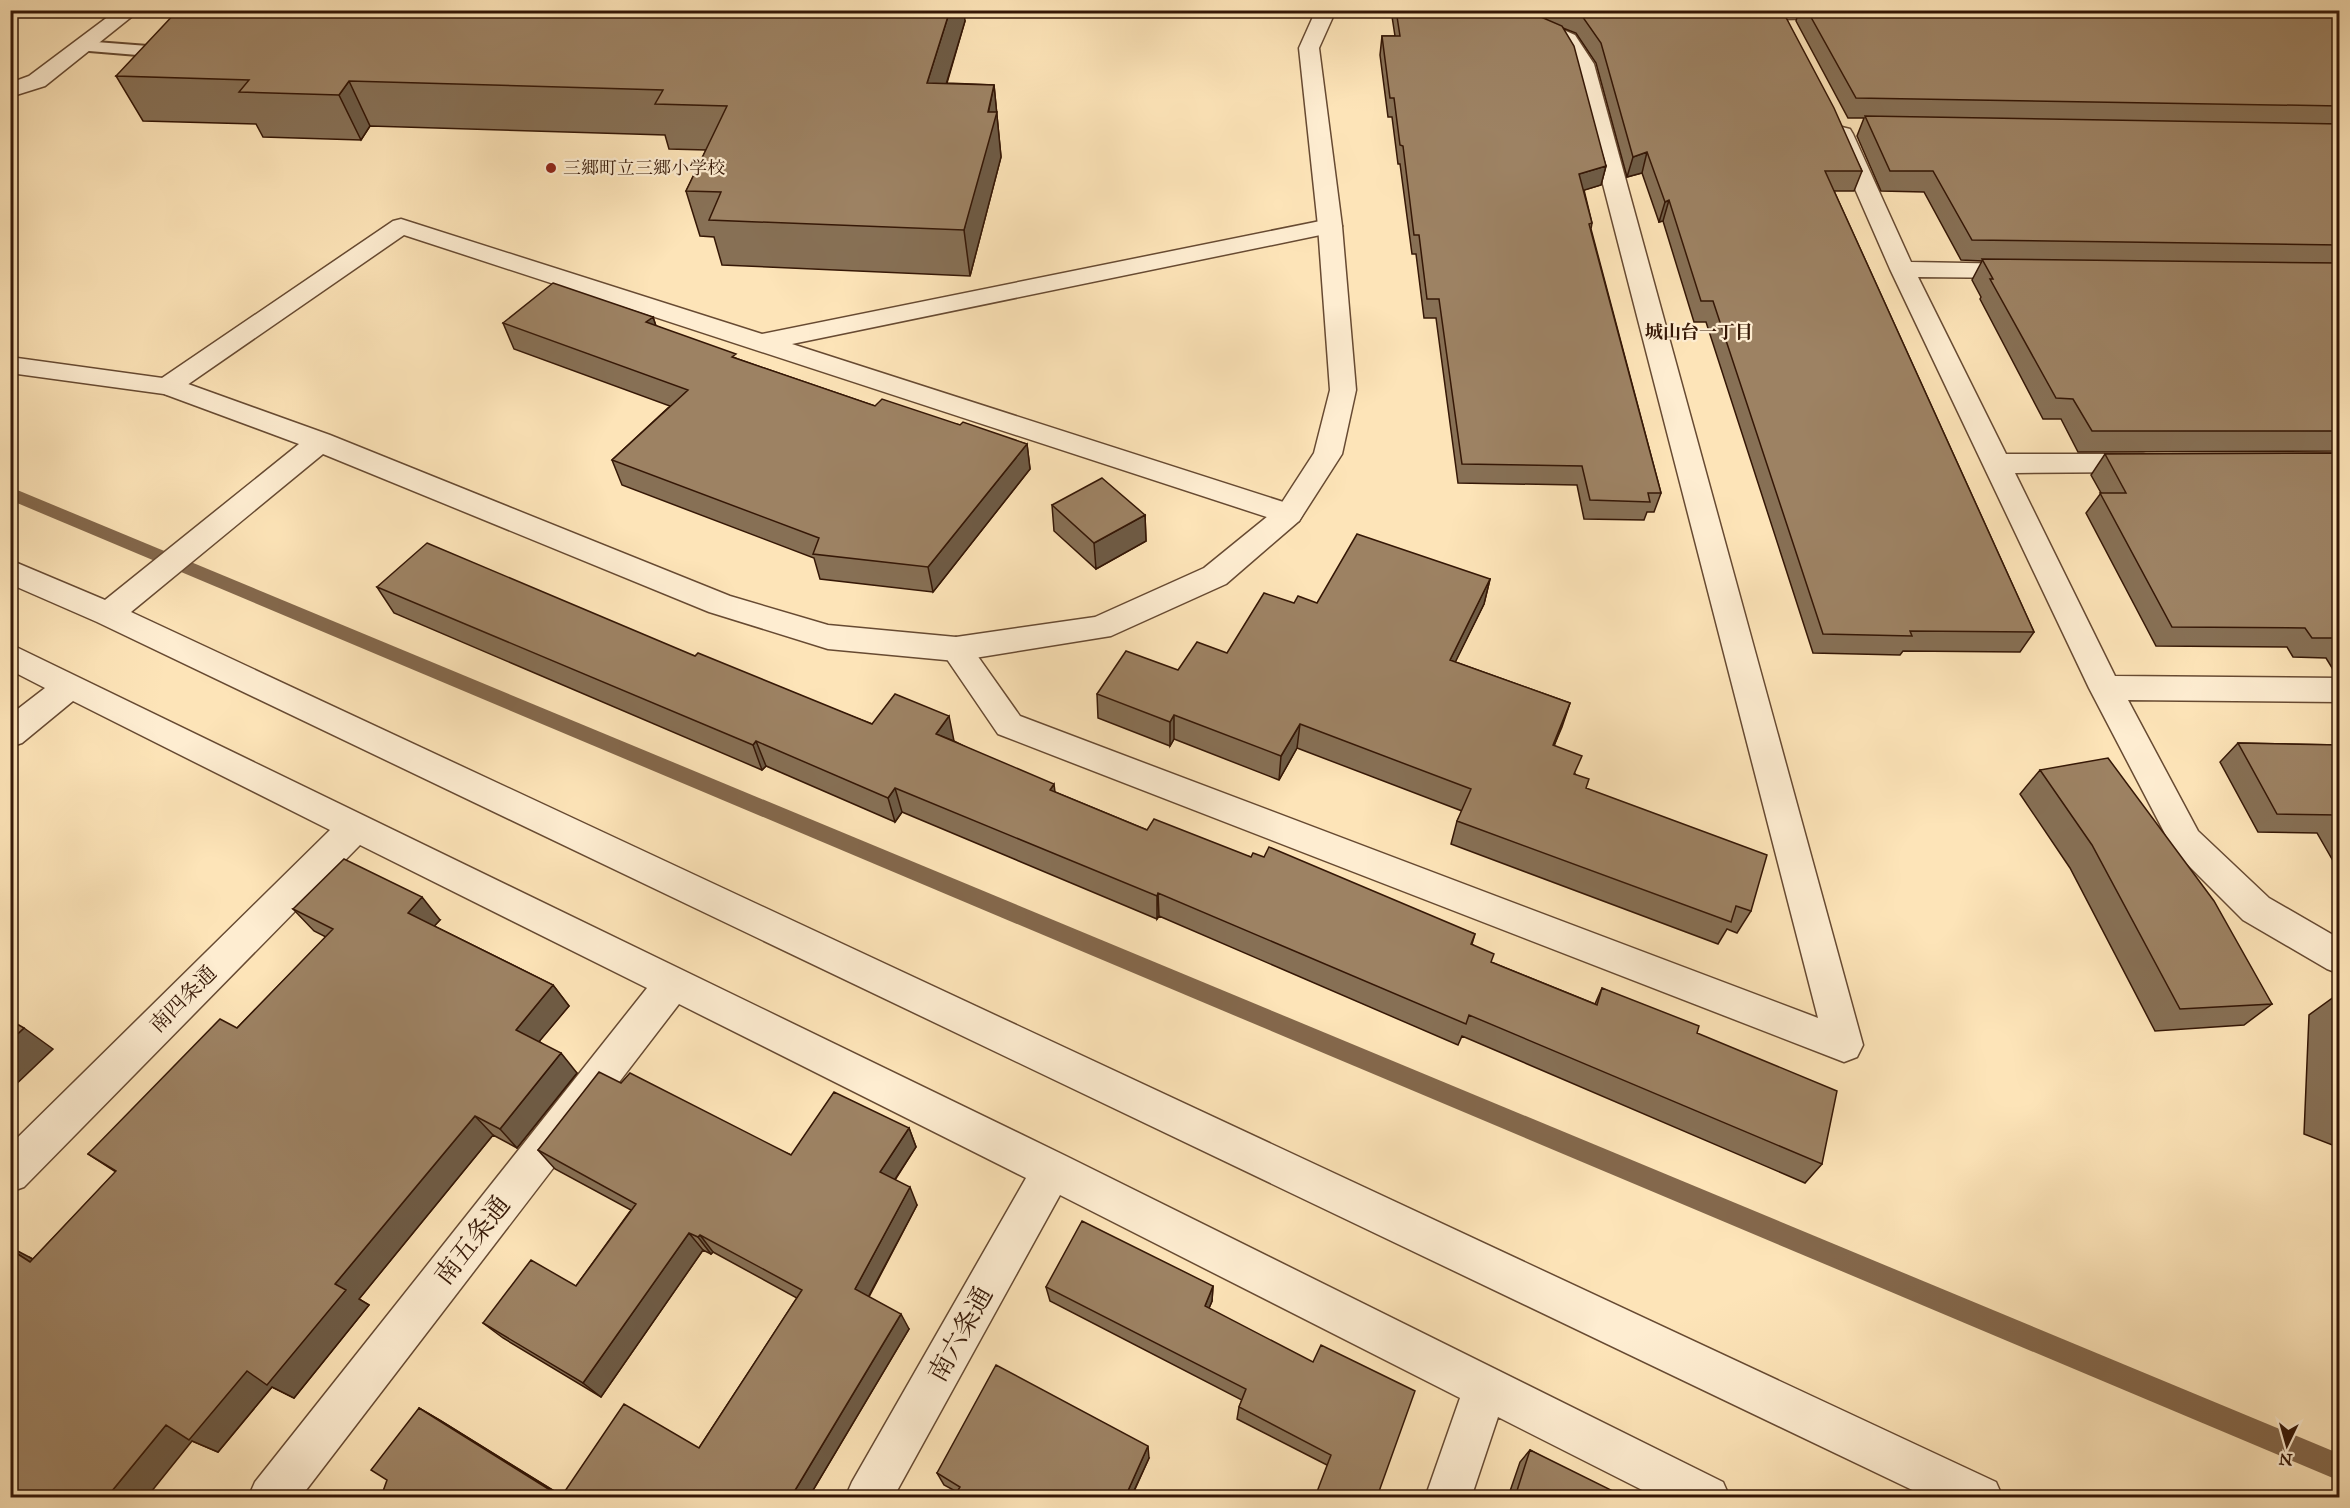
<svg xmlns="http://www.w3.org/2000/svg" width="2350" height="1508" font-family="'IM FELL Great Primer','Noto Serif JP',serif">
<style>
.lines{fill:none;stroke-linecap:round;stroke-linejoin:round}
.stream{fill:#84684c;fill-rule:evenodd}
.service-casing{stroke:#674a32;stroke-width:4}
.minor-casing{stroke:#674a32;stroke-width:3}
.tertiary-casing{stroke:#674a32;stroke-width:3}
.service{fill:#feedd1;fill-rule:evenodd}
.minor{fill:#feedd1;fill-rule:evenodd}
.tertiary{fill:#feedd1;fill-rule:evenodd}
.wall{fill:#877055;stroke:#351706;stroke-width:1.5}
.shaded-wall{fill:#6e5b45;stroke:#351706;stroke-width:1.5}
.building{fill:#9d8263;stroke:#351706;stroke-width:1.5}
.poi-dot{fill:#8f2418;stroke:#feedd1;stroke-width:2}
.labels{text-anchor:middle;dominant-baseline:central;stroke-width:4.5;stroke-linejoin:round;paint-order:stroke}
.far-poi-label{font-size:18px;fill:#351706;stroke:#feedd1;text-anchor:start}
.far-neighbourhood-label{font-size:18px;font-weight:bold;fill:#351706;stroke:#feedd1}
.street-label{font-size:21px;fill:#351706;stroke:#feedd1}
.near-street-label{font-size:26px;fill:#351706;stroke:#feedd1}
</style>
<rect width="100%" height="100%" fill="#fde4b8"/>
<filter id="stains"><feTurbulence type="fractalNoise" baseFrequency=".00333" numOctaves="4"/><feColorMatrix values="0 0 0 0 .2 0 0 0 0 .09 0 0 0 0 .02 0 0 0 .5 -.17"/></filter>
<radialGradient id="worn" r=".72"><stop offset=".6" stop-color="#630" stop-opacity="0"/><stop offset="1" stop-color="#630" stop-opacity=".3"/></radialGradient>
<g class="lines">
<path class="stream" d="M10 487 2340 1454V1481L10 500Z"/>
<g class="service-casing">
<path id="service" d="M83 41 174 48 180 49 183 53 180 57 174 58 77 50 74 46 77 42Z"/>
</g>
<g class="minor-casing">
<path id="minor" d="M117 10H140L45 86 10 97V83L29 76Z
M1466 10H1501L1552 25 1575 35 1594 64 1863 1045 1857 1057 1844 1062 998 734 940 649 945 641 956 637 967 641 1020 716 1818 1018 1572 64 1560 43 1538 33 1469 14Z
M1770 10H1851L1852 12 1849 16 1842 18 1778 19 1771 17 1768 13Z
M1842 127 1850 129 1853 134 1911 262 2020 264 2029 266 2032 271 2029 276 2020 278 1918 277 2006 454H2143L2153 456 2157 463 2153 470 2143 472 2015 473 2115 676 2340 678V702L2128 700 2198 831 2269 898 2340 939V974L2327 969 2243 920 2174 851 2089 688 1890 269 1831 134 1834 129Z
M401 219 762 334 1330 219 1338 221 1342 226 1338 231 1330 233 792 344 1299 507 1303 514 1299 521 1289 524 1279 521 404 235 177 392 168 395 159 392 155 386 159 380 393 221Z
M10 644 1066 1156 1723 1482 1730 1498H1658L1498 1417 1471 1498H1425L1460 1398 1060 1195 893 1498H845L852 1482 1026 1178 679 1004 300 1498H248L255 1482 647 988 360 845 24 1187 10 1192V1145L330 830 73 701 22 743 10 747V715L45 688 10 670Z"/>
</g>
<g class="tertiary-casing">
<path id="tertiary" d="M1316 10H1336L1319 48 1342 226 1356 390 1342 454 1299 521 1226 584 1111 636 956 661 828 649 709 612 323 454 131 612 1996 1482 2003 1498H1929L97 622 10 584V560L105 600 299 444 164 394 10 373V357L177 380 330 435 730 596 828 625 956 637 1095 617 1204 568 1279 507 1314 453 1330 390 1318 226 1299 48Z"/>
</g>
<use href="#service" class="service"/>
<use href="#minor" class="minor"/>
<use href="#tertiary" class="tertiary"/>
</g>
<path class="wall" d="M1391 10H1518L1546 19 1548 10H1782L1862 171 1854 191H1834L2034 632 2020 652 1903 651 1900 655 1813 653 1706 322H1694L1663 221 1659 222 1642 173 1627 177 1596 63 1576 33 1563 28 1606 166 1601 185 1584 190 1592 223 1591 229 1661 493 1654 512H1647L1644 520 1584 519 1577 485 1458 483 1436 318H1424L1416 254H1412L1400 164H1398L1392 117H1388L1380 55 1382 36H1395Z
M1799 10H2340V451L2078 452 2061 419H2043L1980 299 1981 297 1972 280 1982 261 1961 260 1924 192 1881 191 1857 136 1864 118H1848L1796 21Z
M965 21 947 83 994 85 1001 157 970 276 722 265 714 237 700 236 686 191 706 150 669 149 665 135 370 126 361 140 263 137 256 124 143 121 116 76Z
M653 317 656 326 738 359 875 406 960 425 1027 444 1030 469 933 592 820 579 814 558 622 485 612 460 670 406 514 349 503 323Z
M2340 453V676H2337L2326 658 2293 657 2287 647 2156 646 2086 513 2101 493 2091 475 2105 454Z
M1052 505 1145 515 1146 541 1096 569 1054 531Z
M1490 579 1484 604 1455 662 1570 703 1554 746 1586 788 1751 911 1737 933 1727 929 1718 944 1451 844 1457 821 1462 811 1297 748 1279 780 1174 739 1170 746 1098 718 1097 694 1178 670 1227 653 1294 603H1317Z
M377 587 695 656 872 724 954 741 1055 792 1147 830 1251 857H1264L1475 934 1472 944 1491 962 1595 1004 1602 988 1697 1033 1822 1164 1805 1183 1462 1036 1458 1045 1159 916 1157 919 902 812 895 822 766 766 762 770 394 613Z
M2238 743 2340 745V873L2317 833 2258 832 2220 762Z
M2040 770 2272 1004 2244 1025 2155 1031 2070 868 2020 794Z
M293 909 440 920 434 926 553 985 569 1006 539 1041 577 1073 517 1148 493 1135 359 1299 369 1305 294 1398 272 1387 218 1452 192 1441 29 1257 33 1259 116 1172 88 1154 237 1028 326 937 314 931Z
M2338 994H2340V1148L2304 1134 2309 1015Z
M621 1083 791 1155 909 1128 916 1147 895 1180 917 1205 869 1297 909 1329 809 1497H381L419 1408 441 1421 562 1496 699 1448 797 1298 713 1252 711 1254 703 1250 601 1397 503 1338 483 1323 576 1286 631 1210 555 1169 538 1150Z
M1213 1286 1212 1301 1209 1308 1377 1497 1327 1465 1237 1419 1239 1407 1242 1400 1050 1301 1046 1287Z
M1530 1450 1613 1497H1508L1520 1462Z
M1149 1458 1132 1496 957 1492 944 1485 937 1473Z"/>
<path class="shaded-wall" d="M950 10H964L965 21 933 128 927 83Z
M349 81 370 126 361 140 339 95Z
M994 85 1001 157 970 276 964 230Z
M1647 152 1642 173 1627 177 1633 157Z
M1606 166 1601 185 1575 193 1579 174Z
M1669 200 1663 221 1659 222 1665 202Z
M653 317 661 342 646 322Z
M1027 444 1030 469 933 592 928 567Z
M1145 515 1146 541 1096 569 1094 543Z
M1490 579 1484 604 1444 685 1450 660Z
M1570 703 1562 727 1544 769 1553 745Z
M1174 715V739L1170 746V722Z
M949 716 954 741 936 734Z
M1300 724 1297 748 1279 780 1281 756Z
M756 741 766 766 762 770 753 745Z
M1054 784 1057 808 1050 790Z
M895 788 902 812 895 822 888 798Z
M1158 893 1159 916 1157 919V896Z
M422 897 440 920 426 935 408 913Z
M553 985 569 1006 532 1050 516 1030Z
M24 1028 53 1049 10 1090V1041Z
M561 1053 577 1073 517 1148 500 1129Z
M475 1116 493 1135 359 1299 369 1305 294 1398 272 1387 218 1452 192 1441 147 1497H107L166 1425 247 1371 335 1284Z
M909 1128 916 1147 888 1190 880 1172Z
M910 1187 917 1205 864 1305 855 1289Z
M689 1233 703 1250 601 1397 583 1383Z
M700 1235 713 1252 711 1254 698 1237Z
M10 1247 29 1257 62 1278 30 1262 10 1249Z
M1213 1286 1212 1301 1204 1320 1205 1306Z
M901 1314 909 1329 809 1497H791Z
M419 1408 441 1421 564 1497H562Z
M1148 1446 1149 1458 1131 1497 1127 1493Z"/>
<path class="building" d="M178 10H950L927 83 994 85 988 112H997L964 230 709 220 721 192 686 191 727 106 655 104 663 90 349 81 339 95 239 92 249 80 116 76Z
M1396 10H1518L1541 17 1562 26 1574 46 1606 166 1579 174 1592 223 1589 224 1661 493H1648L1650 502 1590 500 1582 466 1462 464 1439 299H1427L1419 235H1414L1403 146 1400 145 1394 98H1390L1382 36H1400Z
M1573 10H1782L1834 108 1862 171H1825L2034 632 1910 631 1912 636 1823 634 1713 301H1701L1669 200 1665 202 1647 152 1633 157 1601 43 1580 13Z
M1807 10H2340V106L1856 98Z
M1865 116 2340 124V245L1972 240 1933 171H1890Z
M1982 259 2340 263V431H2092L2073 399 2056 398 1990 279H1993Z
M553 283 653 317 646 322 736 354 732 357 875 406 882 399 960 425 963 422 1027 444 928 567 813 554 819 538 612 460 688 390 503 323Z
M2340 453V638H2312L2305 628 2172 627 2100 493H2126L2105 454Z
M1102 478 1145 515 1094 543 1052 505Z
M1357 534 1490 579 1450 660 1570 703 1553 745 1582 756 1574 774 1589 779 1586 788 1767 855 1751 911 1736 906 1731 922 1457 821 1471 789 1300 724 1281 756 1174 715 1170 722 1097 694 1126 651 1178 670 1197 642 1227 653 1264 593 1294 603 1298 596 1317 603Z
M427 543 695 656 698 653 872 724 895 694 949 716 936 734 1054 784 1050 790 1147 830 1154 819 1251 857 1253 853 1264 857 1269 847 1475 934 1471 944 1494 954 1491 962 1597 1005 1602 988 1699 1026 1697 1033 1837 1091 1822 1164 1469 1015 1466 1024 1158 893 1157 896 895 788 888 798 756 741 753 745 377 587Z
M2238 743 2340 745V818L2338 815 2277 814Z
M2108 758 2214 901 2272 1004 2180 1009 2092 845 2040 770Z
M344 859 422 897 408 913 553 985 516 1030 561 1053 500 1129 475 1116 335 1284 346 1290 267 1385 247 1371 189 1440 166 1425 107 1497H10V1249L30 1262 116 1171 88 1154 220 1019 237 1028 333 929 293 909Z
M2338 994H2340V1116L2335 1115Z
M10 1020 24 1028 10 1041Z
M599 1072 621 1083 630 1073 791 1155 834 1092 909 1128 880 1172 910 1187 855 1289 901 1314 791 1497H381L387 1480 371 1470 419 1408 561 1497 624 1404 699 1448 802 1290 700 1235 698 1237 689 1233 583 1383 483 1323 531 1260 576 1286 636 1204 538 1150Z
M1082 1221 1213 1286 1205 1306 1313 1362 1321 1345 1415 1391 1377 1497H1315L1331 1455 1239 1407 1246 1389 1046 1287Z
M996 1365 1148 1446 1127 1493 1134 1497H954L960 1487 937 1473Z
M1530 1450 1615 1492 1613 1497H1515Z"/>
<circle class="poi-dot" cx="551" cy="168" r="6"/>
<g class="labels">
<g class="far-poi-label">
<text x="563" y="168">三郷町立三郷小学校</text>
</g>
<g class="far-neighbourhood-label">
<text x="1699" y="332">城山台一丁目</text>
</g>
<g class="street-label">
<text transform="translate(183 999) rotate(-45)">南四条通</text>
</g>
<g class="near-street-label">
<text transform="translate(472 1240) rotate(-52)">南五条通</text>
<text transform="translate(960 1334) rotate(-61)">南六条通</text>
</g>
</g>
<rect width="2350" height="1508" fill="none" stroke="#fde4b8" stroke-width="36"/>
<rect x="12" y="12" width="2326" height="1484" fill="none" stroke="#351706" stroke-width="3"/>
<rect x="18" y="18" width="2314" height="1472" fill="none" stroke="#351706" stroke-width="1.5"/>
<g transform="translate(2287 1445) rotate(185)" stroke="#feedd1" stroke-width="4.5" paint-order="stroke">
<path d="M0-4.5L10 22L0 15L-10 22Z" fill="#351706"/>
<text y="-9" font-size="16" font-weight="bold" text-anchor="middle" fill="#351706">N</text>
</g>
<rect width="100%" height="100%" filter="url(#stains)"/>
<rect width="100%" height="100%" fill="url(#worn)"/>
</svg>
